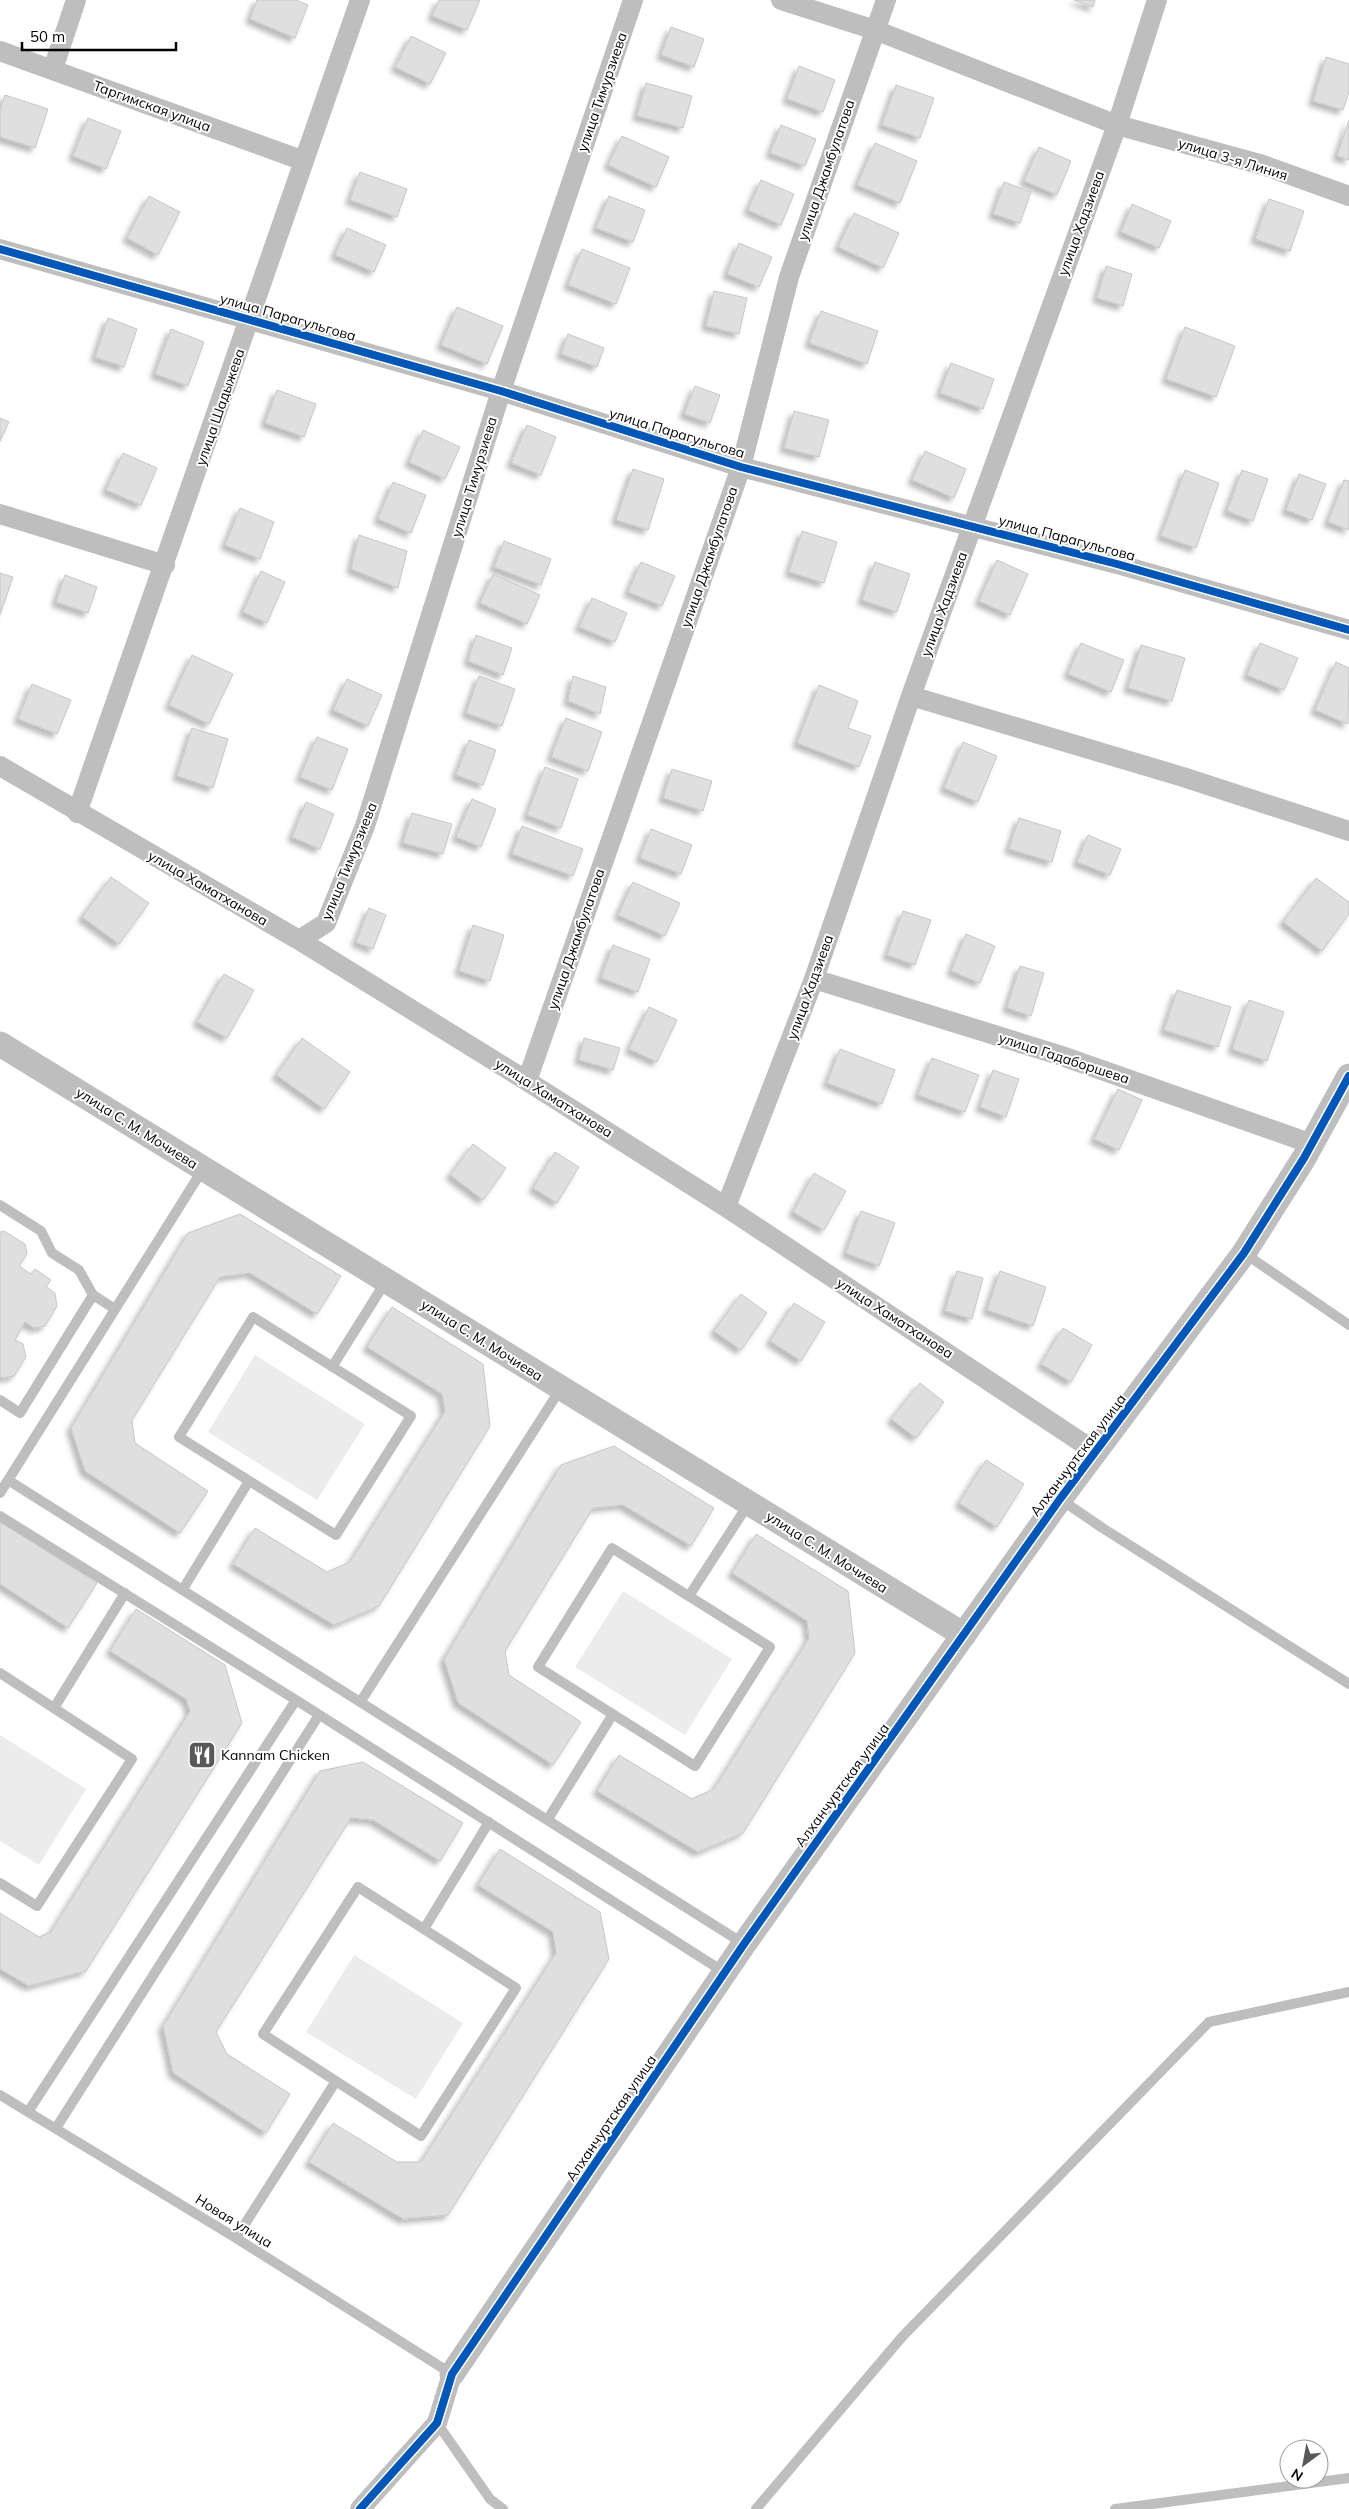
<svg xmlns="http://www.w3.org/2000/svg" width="1349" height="2509" font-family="Mulish,sans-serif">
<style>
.green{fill:#ececec}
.building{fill:#dfdfdf;stroke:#c7c7c7;filter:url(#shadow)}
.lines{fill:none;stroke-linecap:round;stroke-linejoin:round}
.service{stroke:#bebebe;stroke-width:10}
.minor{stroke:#bebebe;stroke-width:20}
.tertiary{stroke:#bebebe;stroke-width:25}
.cycleway-casing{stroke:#fff;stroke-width:11}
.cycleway{stroke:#0057b8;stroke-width:8}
.labels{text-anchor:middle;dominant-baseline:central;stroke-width:4;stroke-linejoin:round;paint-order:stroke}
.street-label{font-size:14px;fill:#000;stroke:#fff}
.poi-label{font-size:14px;fill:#000;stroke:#fff;text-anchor:start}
</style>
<defs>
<filter id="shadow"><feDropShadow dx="-4.5" dy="4.5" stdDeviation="2.5" flood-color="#0004"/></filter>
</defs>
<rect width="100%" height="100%" fill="#fff"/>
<path class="green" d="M255 1355 365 1424 317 1500 208 1432Z
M623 1591 732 1659 685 1735 575 1667Z
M0 1735 86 1789 39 1865 0 1841Z
M354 1955 463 2023 416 2099 306 2032Z"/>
<path class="building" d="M257 0H296L308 5 295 38 250 19Z
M439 0H480L467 30 432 16Z
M1074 0H1095L1093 7Z
M671 27 704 39 694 67 661 55Z
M411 36 446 53 430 84 395 67Z
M1326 57 1349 64V92L1343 110 1313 101Z
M799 66 835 80 823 112 787 99Z
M646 83 692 96 683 128 637 116Z
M896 85 934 98 920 138 882 125Z
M5 95 48 109 35 148 0 137V110Z
M88 118 121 131 106 169 73 156Z
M1349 120V160L1337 156Z
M781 125 816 139 805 166 770 153Z
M622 136 669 157 656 187 608 165Z
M875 143 917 161 900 203 857 185Z
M1039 147 1071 161 1057 195 1024 181Z
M360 172 407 189 397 217 350 200Z
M761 180 794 194 781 225 748 210Z
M1004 182 1031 192 1020 223 993 214Z
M149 196 180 212 158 255 127 238Z
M609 196 645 210 633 242 596 228Z
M1269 199 1304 211 1290 251 1255 239Z
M1132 204 1171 221 1159 248 1121 232Z
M854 213 899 233 883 268 838 247Z
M347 228 386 245 374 272 335 255Z
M739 243 772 257 759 287 727 274Z
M582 249 630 268 616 304 568 285Z
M1106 266 1132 274 1123 306 1097 298Z
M714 291 747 298 739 334 706 326Z
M457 307 503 326 487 364 441 345Z
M821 311 878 331 867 364 809 343Z
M108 318 137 329 124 367 95 357Z
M1185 327 1235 346 1216 397 1166 379Z
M171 329 204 342 188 386 155 374Z
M568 334 604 348 597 367 561 354Z
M951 363 994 379 983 409 940 393Z
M695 386 720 395 710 423 684 414Z
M277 390 316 404 304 437 265 423Z
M794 411 829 420 819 457 784 448Z
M0 418 9 422 0 441Z
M527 425 556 437 541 475 511 463Z
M423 430 460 447 445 479 409 462Z
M925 451 966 469 954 498 912 480Z
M123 453 157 468 141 505 106 490Z
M633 469 664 479 648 530 616 520Z
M1185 470 1219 483 1196 548 1161 536Z
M1242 470 1268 479 1253 521 1227 511Z
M1299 474 1326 484 1312 520 1286 510Z
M1344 480 1349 481V530L1328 522Z
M393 482 426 495 411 533 378 519Z
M240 508 274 522 260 559 225 545Z
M802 531 837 542 824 583 789 572Z
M359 535 407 551 398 588 351 569Z
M504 541 551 559 541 585 494 567Z
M997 560 1028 574 1010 615 979 601Z
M641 562 675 576 662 606 628 592Z
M875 562 910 574 897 612 862 600Z
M261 571 285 582 267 623 243 612Z
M0 573 13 577 0 615Z
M493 574 540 595 527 624 480 603Z
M65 575 97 587 88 613 56 602Z
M592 598 627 613 615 642 579 627Z
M476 635 512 648 503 675 468 661Z
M1081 643 1124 660 1111 692 1068 674Z
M1260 643 1298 658 1284 690 1247 675Z
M1141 645 1185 658 1172 701 1128 688Z
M192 655 233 674 209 724 169 705Z
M1336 662 1349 668 1348 724 1315 710Z
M479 676 515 689 502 726 466 713Z
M573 676 606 687 600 714 568 701Z
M347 679 382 695 368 726 333 710Z
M32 684 71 700 57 734 18 719Z
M819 685 858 701 848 728 871 736 859 767 797 743Z
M566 718 602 732 588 771 551 757Z
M192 728 228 739 213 788 177 776Z
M317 737 348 749 332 790 300 777Z
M469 740 496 750 483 785 456 775Z
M963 742 997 756 978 802 944 788Z
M545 767 578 779 561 828 527 815Z
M672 769 712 781 703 811 663 798Z
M472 799 496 809 481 847 456 837Z
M306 802 334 814 320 849 292 837Z
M412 813 452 824 443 854 403 843Z
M1019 818 1061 831 1052 862 1009 849Z
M522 826 583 849 573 876 512 854Z
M651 829 692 845 681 874 640 858Z
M1088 835 1121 849 1110 875 1077 862Z
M111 877 149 903 119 944 82 917Z
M1316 878 1349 902V914L1322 951 1283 922Z
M633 882 680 903 665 936 618 915Z
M369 908 386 915 373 949 356 942Z
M903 911 931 920 915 965 887 955Z
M473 925 504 935 490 981 459 971Z
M966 934 995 946 980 983 951 971Z
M613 945 650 959 638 992 601 978Z
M1020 966 1044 973 1031 1016 1007 1008Z
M224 974 254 990 227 1038 197 1022Z
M1177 990 1231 1007 1218 1047 1164 1030Z
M1249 1000 1284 1012 1267 1061 1232 1049Z
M649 1007 677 1020 657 1062 629 1049Z
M302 1038 350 1072 324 1109 276 1075Z
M584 1038 620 1048 613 1070 579 1060Z
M840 1049 895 1070 882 1104 827 1083Z
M932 1058 979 1075 965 1112 918 1095Z
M993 1070 1019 1079 1006 1117 980 1107Z
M1118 1089 1142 1100 1119 1150 1094 1139Z
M473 1144 506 1168 483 1200 450 1175Z
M555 1152 579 1167 557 1203 533 1188Z
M814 1173 846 1191 824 1230 793 1212Z
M861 1211 895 1223 879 1266 846 1253Z
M240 1214 341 1276 317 1314 250 1273 220 1277 132 1420 135 1443 208 1491 180 1533 85 1471 71 1428 188 1233Z
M4 1231 25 1244 27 1254 19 1266 31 1274 35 1269 51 1280 46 1287 55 1293 57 1306 45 1326 34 1328 25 1322 15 1340 23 1344 26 1357 14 1376 3 1378 0 1377V1232Z
M957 1271 983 1278 972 1319 945 1311Z
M1000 1271 1046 1287 1033 1326 987 1310Z
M741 1294 767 1313 741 1350 714 1331Z
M794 1303 825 1322 801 1361 770 1341Z
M392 1307 483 1364 490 1426 379 1606 334 1625 233 1564 255 1528 327 1572 350 1562 445 1411 442 1394 367 1347Z
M1063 1328 1092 1345 1071 1382 1041 1364Z
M920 1383 944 1402 916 1438 891 1419Z
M614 1446 714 1508 691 1546 623 1505 593 1508 505 1651 509 1675 581 1722 553 1765 458 1703 444 1659 561 1465Z
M986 1460 1024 1484 997 1527 959 1503Z
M0 1523H2L97 1583 68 1628 0 1584Z
M756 1534 848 1591 855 1653 743 1833 698 1852 597 1791 619 1755 692 1799 714 1789 809 1638 807 1621 732 1573Z
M136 1609 225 1665 242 1723 86 1971 29 1986 0 1969V1913L39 1937 51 1932 190 1711 186 1699 110 1651Z
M363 1762 463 1823 440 1861 373 1820 351 1818 216 2032 227 2054 290 2094 266 2133 173 2073 163 2026 320 1771Z
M500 1849 600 1912 609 1959 448 2215 403 2219 309 2162 333 2123 397 2162H421L556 1953 553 1932 478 1885Z"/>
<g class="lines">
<path class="service" d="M0 1205 41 1231 52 1253 79 1270 93 1295
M1244 1253 1349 1325
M253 1317 411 1416 336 1535 179 1437Z
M332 1367 386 1281
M0 1400 20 1413 93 1295 115 1309
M8 1480 744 1944
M0 1493 203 1169
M1060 1499 1101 1527 1349 1684
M0 1516 296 1700 724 1972
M612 1548 770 1647 695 1766 538 1667Z
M183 1589 249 1481
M689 1596 749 1503
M0 1673 132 1759 37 1906 0 1883
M361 1701 561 1388
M54 1708 125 1593
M548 1819 613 1714
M358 1887 516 1988 421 2136 263 2034Z
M424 1929 489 1822
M0 2095 236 2238 452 2374
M28 2112 296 1700
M56 2128 319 1715
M236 2238 336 2081
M437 2423 490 2499 503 2509
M756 2509 902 2337 1209 2022 1349 1992
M1115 2509 1349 2478"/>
<path class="minor" d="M781 0 875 30 1117 125 1263 165 1349 196
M0 51 304 161
M53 69 76 0
M0 249 501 391 741 467 1117 564 1349 630
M0 514 165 565
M911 696 1183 777 1349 831
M0 766 299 940 527 1081 726 1207 1096 1452
M77 813 360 0
M299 940 326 923 365 826 501 391 633 0
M814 979 1059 1055 1312 1144
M527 1081 741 467 789 277 886 0
M726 1207 814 979 911 696 1117 125 1157 0
M360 2509 437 2423 452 2374"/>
<path class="tertiary" d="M0 1044 964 1635
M452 2374 744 1944 1060 1499 1244 1253 1304 1158 1349 1076"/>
<g class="cycleway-casing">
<path id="cycleway" d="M0 249 501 391 741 467 1117 564 1349 630
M360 2509 437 2423 452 2374 744 1944 1060 1499 1244 1253 1304 1158 1349 1076"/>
</g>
<use href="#cycleway" class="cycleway"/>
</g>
<defs>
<g id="restaurant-square" transform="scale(1.4375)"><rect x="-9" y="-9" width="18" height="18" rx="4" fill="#595959" stroke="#fff"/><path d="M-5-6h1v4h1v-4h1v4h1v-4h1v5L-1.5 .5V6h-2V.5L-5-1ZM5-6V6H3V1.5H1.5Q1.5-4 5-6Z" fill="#fff"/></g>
</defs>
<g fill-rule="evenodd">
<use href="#restaurant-square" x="202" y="1755"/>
</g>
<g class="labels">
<g class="street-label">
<text transform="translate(602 92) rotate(-71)">улица Тимурзиева</text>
<text transform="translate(152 106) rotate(20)">Таргимская улица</text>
<text transform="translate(1233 159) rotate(17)">улица 3-я Линия</text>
<text transform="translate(826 170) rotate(-71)">улица Джамбулатова</text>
<text transform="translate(1081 223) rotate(-70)">улица Хадзиева</text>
<text transform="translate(288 317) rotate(16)">улица Парагульгова</text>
<text transform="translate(220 407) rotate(-71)">улица Шадыжева</text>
<text transform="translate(677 433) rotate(17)">улица Парагульгова</text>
<text transform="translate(474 477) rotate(-73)">улица Тимурзиева</text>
<text transform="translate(1067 538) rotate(15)">улица Парагульгова</text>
<text transform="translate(709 557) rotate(-71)">улица Джамбулатова</text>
<text transform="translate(944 604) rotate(-70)">улица Хадзиева</text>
<text transform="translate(349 861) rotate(-68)">улица Тимурзиева</text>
<text transform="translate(208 888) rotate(30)">улица Хаматханова</text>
<text transform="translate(576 939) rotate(-71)">улица Джамбулатова</text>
<text transform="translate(810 987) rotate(-70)">улица Хадзиева</text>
<text transform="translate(1064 1058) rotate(18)">улица Гадаборшева</text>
<text transform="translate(554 1098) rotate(32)">улица Хаматханова</text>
<text transform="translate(137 1128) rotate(32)">улица С. М. Мочиева</text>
<text transform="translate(895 1318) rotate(33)">улица Хаматханова</text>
<text transform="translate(482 1340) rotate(32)">улица С. М. Мочиева</text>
<text transform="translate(1078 1455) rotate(-53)">Алханчуртская улица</text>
<text transform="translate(827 1552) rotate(32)">улица С. М. Мочиева</text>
<text transform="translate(842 1785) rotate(-54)">Алханчуртская улица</text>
<text transform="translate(611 2118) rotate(-56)">Алханчуртская улица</text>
<text transform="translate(234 2221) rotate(32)">Новая улица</text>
</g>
<g class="poi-label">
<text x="221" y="1755">Kannam Chicken</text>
</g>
</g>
<g transform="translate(1304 2464) rotate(212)"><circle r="24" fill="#ffffff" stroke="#999999"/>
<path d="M0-4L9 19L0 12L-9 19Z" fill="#595959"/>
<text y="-8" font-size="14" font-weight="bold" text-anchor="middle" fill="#000000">N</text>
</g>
<path d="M22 42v8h154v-8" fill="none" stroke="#000000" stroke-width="2.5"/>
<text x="30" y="42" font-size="15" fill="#000000" stroke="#ffffff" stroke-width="4" paint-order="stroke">50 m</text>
</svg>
